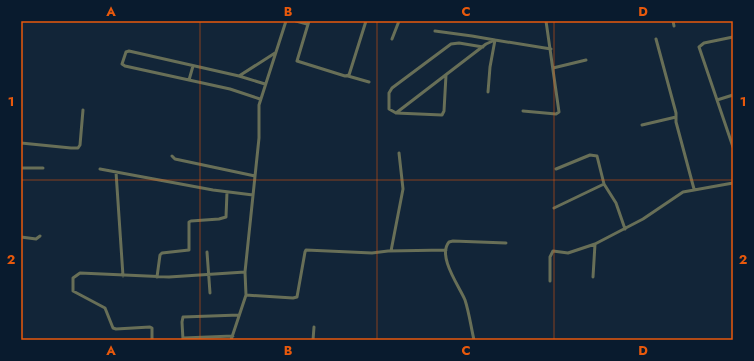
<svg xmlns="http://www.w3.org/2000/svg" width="754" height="361" font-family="Jost,sans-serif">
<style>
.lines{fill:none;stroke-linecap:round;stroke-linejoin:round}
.minor{stroke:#686f57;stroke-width:3}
.grid{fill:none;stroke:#e8590c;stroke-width:1;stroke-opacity:0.55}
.neatline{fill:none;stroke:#e8590c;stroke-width:1.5}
.grid-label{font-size:13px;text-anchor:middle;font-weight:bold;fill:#e8590c}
</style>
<rect width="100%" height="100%" fill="#122538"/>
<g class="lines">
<path class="minor" d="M296 21 307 24
M309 21 297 61 345 76 349 75 366 21
M673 21 674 26
M733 37 704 43 699 47 733 147
M392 39 399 21
M656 39 676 113V122L694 189
M553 68 586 60
M446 75 444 111 442 115 396 113 389 109V93L392 88 451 44 459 43 483 47
M239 76 275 53
M348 76 369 82
M189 80 193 66
M488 92 490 67 495 40 551 49
M260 99 230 89 125 66 122 64 126 52 129 51 239 76 265 84
M717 100 733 95
M523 111 556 114 559 112 546 21
M396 113 486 44 495 40 472 36 435 31
M642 125 676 117
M21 143 71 148H78L80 145 83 110
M172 156 175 159 255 176
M21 168H43
M100 169 213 190 253 195
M556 169 590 155 597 156 604 184 616 203 625 229
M116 172 123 276
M554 208 604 184
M21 237 36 239 40 236
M391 251 403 189 399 153
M207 252 210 293
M157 277 160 255 162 253 189 250V222L191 221 219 219 226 217 227 192
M593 277 595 244
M550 281V257L553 251 568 253 595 244 643 219 683 192 733 183
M246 295 245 272 259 138V105L286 21
M183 338 233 336
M152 340V328L150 327 116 329 113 328 105 308 73 291V278L80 273 169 277 245 272
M183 340 182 322 183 317 239 315
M231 340 246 295 293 298 297 297 305 252 306 250 372 253 388 251 446 250
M313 340 314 327
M474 340C471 327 469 312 465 300 459 286 437 256 449 242L453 241 506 243"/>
</g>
<path class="grid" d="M200 21V340M377 21V340M554 21V340M21 180H733"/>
<rect width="754" height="361" fill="none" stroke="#091b2e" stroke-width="44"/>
<rect x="22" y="22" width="710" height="317" class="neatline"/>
<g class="grid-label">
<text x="111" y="16">A</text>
<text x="288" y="16">B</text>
<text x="466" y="16">C</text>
<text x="643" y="16">D</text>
<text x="11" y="106">1</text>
<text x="743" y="106">1</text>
<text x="11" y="264">2</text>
<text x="743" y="264">2</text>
<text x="111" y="355">A</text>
<text x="288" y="355">B</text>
<text x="466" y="355">C</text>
<text x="643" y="355">D</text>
</g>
</svg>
